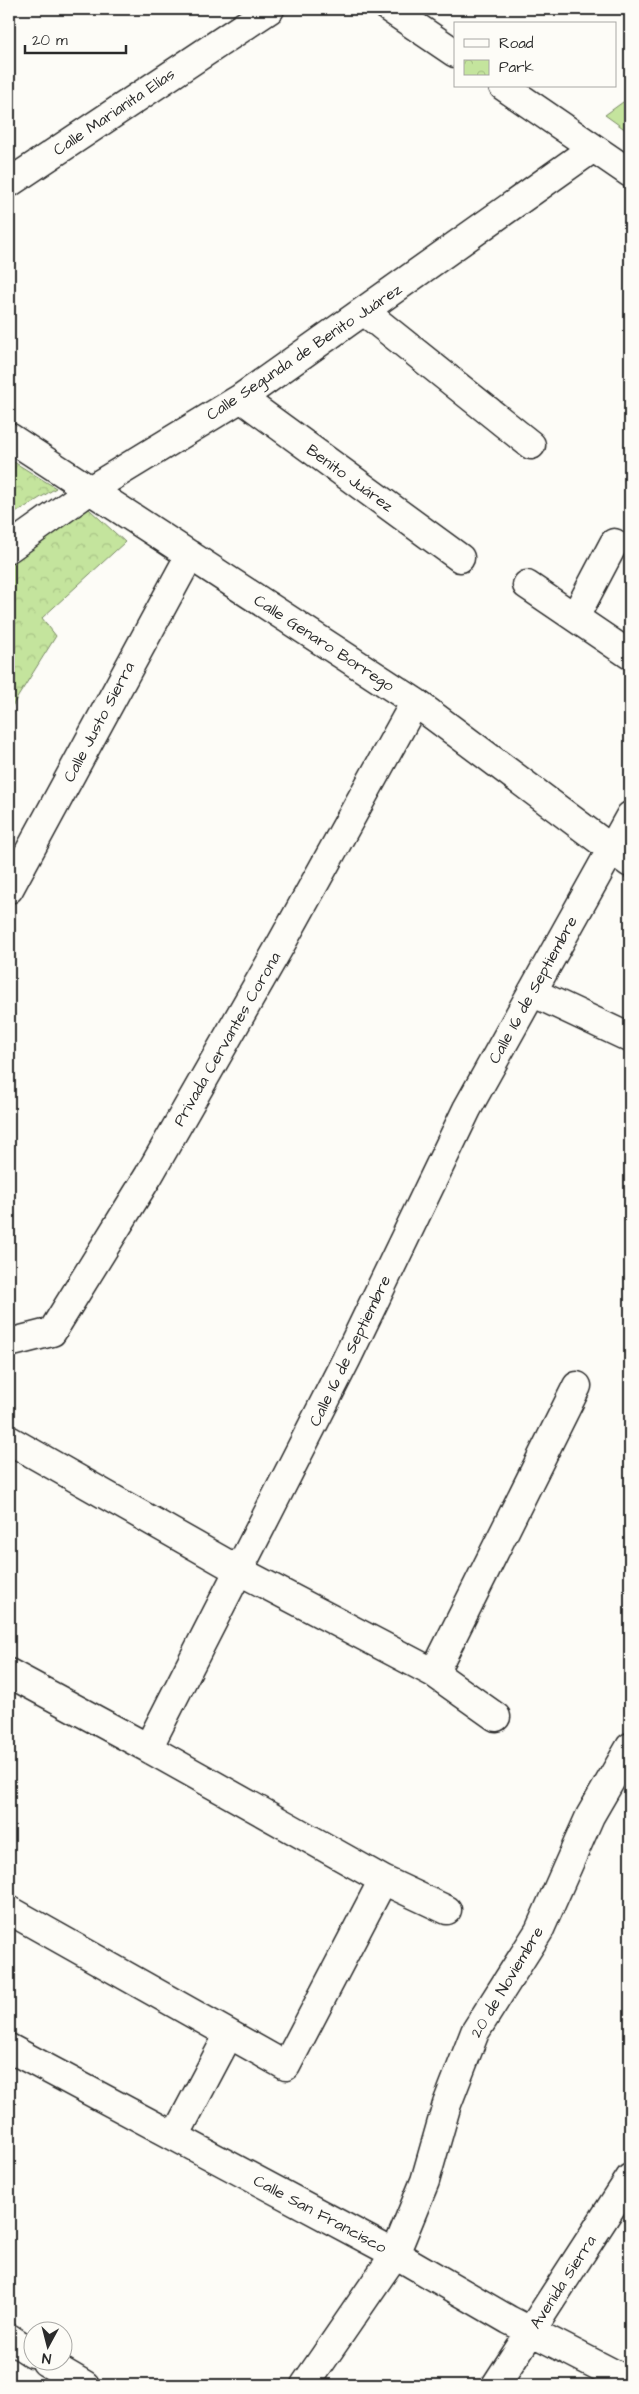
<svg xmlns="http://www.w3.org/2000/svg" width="639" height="2394" font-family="'Architects Daughter',sans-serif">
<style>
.park{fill:url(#park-crowns);stroke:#788864}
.pitch{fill:#c4e49d;stroke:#788864}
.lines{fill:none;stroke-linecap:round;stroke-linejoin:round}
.minor-casing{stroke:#2b2b2b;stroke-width:31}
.minor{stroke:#fdfcf7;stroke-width:28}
.labels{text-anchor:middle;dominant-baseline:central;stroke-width:4.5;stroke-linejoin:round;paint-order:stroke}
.street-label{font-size:16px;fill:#2b2b2b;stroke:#fdfcf7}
</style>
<defs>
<pattern id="park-crowns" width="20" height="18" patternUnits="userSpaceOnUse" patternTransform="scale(1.25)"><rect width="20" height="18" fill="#c4e49d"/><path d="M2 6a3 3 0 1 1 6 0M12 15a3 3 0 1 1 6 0" fill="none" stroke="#a9c487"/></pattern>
</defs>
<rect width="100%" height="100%" fill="#fdfcf7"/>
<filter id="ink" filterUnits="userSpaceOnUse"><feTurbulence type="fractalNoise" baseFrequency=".02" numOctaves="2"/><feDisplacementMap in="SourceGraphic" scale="10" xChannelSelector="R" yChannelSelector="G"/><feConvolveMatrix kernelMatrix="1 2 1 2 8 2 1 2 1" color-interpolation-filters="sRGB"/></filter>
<g filter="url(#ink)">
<path class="park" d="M9 459 56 488 9 517Z
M78 499 125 542 42 618 56 636 9 711V548Z"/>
<path class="pitch" d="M630 97V133L605 115Z"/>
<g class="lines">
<g class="minor-casing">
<path id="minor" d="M390 9 455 53
M503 86 630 173
M9 183 270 9
M365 312 531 445
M241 398 460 558
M9 437 415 702 630 863
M9 548 90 490 241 398 593 148
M527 585 630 655
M575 617 614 543
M9 889 190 555
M532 992 630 1038
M9 1343 52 1332 149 1175 281 944 415 702
M9 1440 238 1570 434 1673 496 1717
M9 1673 148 1748 346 1360 467 1109 630 816
M434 1673 577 1386
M148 1748 383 1880 447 1910
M9 1910 286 2066 383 1880
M9 2048 395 2254 509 2320 630 2382
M175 2136 229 2034
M9 2338 32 2353
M46 2362 85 2385
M305 2385 395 2254 425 2181 447 2104 475 2032 539 1931 590 1816 630 1747
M496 2385 630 2178"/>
</g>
<use href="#minor" class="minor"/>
</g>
</g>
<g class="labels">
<g class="street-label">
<text transform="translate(114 112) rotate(-34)">Calle Marianita Elías</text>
<text transform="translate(304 352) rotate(-34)">Calle Segunda de Benito Juárez</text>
<text transform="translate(350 478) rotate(36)">Benito Juárez</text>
<text transform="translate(324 643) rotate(33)">Calle Genaro Borrego</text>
<text transform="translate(99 722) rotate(-62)">Calle Justo Sierra</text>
<text transform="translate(533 990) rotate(-61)">Calle 16 de Septiembre</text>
<text transform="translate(227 1039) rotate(-60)">Privada Cervantes Corona</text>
<text transform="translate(350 1351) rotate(-64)">Calle 16 de Septiembre</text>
<text transform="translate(507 1982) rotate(-59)">20 de Noviembre</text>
<text transform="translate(320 2214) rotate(28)">Calle San Francisco</text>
<text transform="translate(563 2282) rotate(-57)">Avenida Sierra</text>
</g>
</g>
<rect width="639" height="2394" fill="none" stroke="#fdfcf7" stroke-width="30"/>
<rect x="15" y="15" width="609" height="2364" fill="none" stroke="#2b2b2b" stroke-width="2" filter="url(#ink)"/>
<rect x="454" y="22" width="162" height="65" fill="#fdfcf7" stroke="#a9a8a5"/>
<rect x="464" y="39" width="25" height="8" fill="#fdfcf7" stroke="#a9a8a5"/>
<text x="499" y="48" font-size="15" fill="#2b2b2b">Road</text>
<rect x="464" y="60" width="25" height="15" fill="url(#park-crowns)" stroke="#a9a8a5"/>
<text x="499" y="72" font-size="15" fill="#2b2b2b">Park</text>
<g transform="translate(48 2346) rotate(187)"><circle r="24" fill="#fdfcf7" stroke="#a9a8a5"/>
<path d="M0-4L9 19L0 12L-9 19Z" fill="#2b2b2b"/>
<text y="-8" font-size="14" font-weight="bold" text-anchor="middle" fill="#2b2b2b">N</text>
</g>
<path d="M25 45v8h101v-8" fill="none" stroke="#2b2b2b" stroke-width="2.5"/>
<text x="32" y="45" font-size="15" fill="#2b2b2b" stroke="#fdfcf7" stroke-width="4" paint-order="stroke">20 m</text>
</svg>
